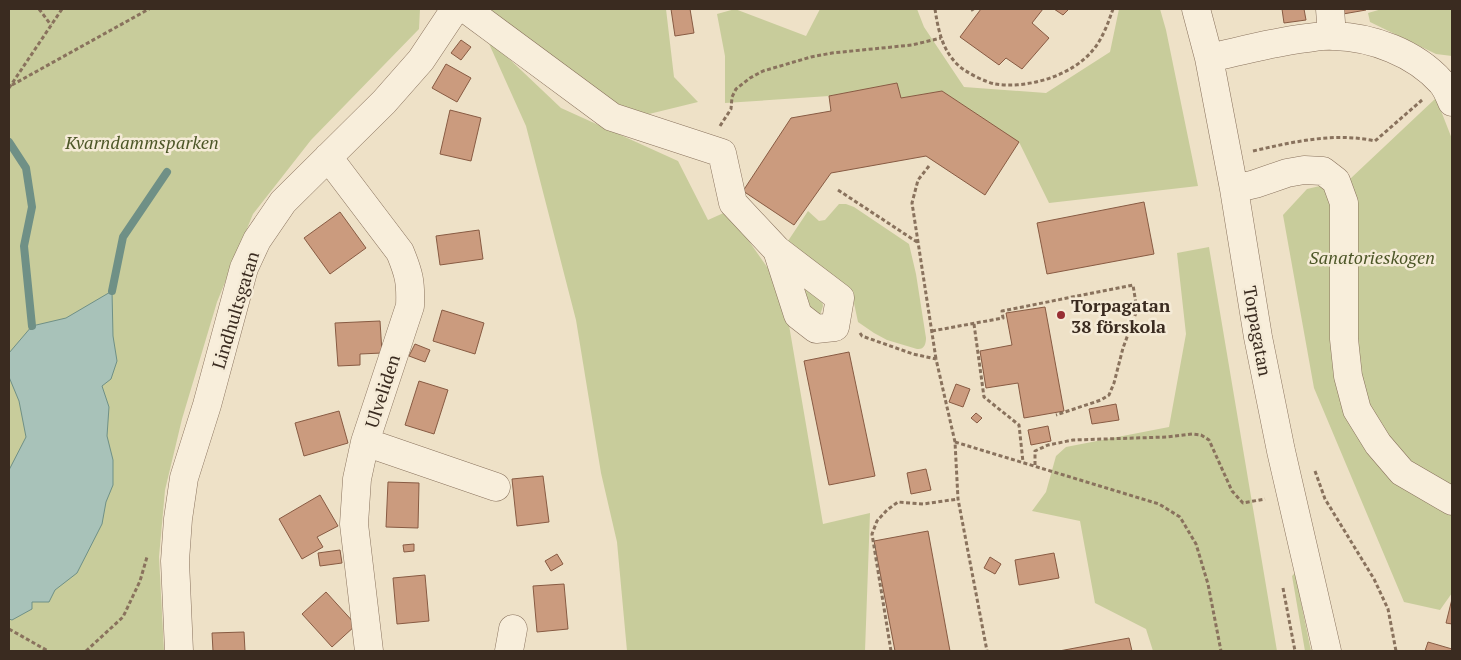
<svg xmlns="http://www.w3.org/2000/svg" width="1461" height="660" font-family="'PT Serif',serif">
<style>
.green{fill:#c8cc9b}
.water{fill:#a8c2b9;stroke:#6f9086}
.lines{fill:none;stroke-linecap:round;stroke-linejoin:round}
.stream{stroke:#6f9086;stroke-width:8}
.building{fill:#cb9b7e;stroke:#885b43}
.minor-casing{stroke:#89725d;stroke-width:29}
.path{stroke:#89725d;stroke-width:3;stroke-dasharray:4 2.5;stroke-linecap:butt}
.minor{stroke:#f8eedb;stroke-width:28}
.poi-dot{fill:#972e33;stroke:#f5ebd7;stroke-width:2}
.labels{text-anchor:middle;dominant-baseline:central;stroke-width:5;stroke-linejoin:round;paint-order:stroke}
.park-label{font-size:18px;font-style:italic;fill:#4c5627;stroke:#f5ebd7}
.poi-label{font-size:18px;font-weight:bold;fill:#3a2b20;stroke:#f5ebd7;text-anchor:start}
.street-label{font-size:18px;fill:#3a2b20;stroke:#f5ebd7}
</style>
<rect width="100%" height="100%" fill="#eee1c7"/>
<path class="green" d="M9 9H420L419 29 311 140 253 214 217 302 182 419 165 490 159 557 164 651H9Z
M490 9H666L674 77 698 102 649 114 600 108Z
M735 9 806 36 820 9H917L924 27 964 87 1046 93 1110 52 1119 9H1160L1166 30 1198 186 1049 203 1019 142 942 91 901 98 897 83 829 96 725 103V56L717 14Z
M1382 9H1452V56L1436 54 1370 22 1368 13Z
M486 37 561 108 678 161 708 220 728 211 783 290 823 524 870 513 865 651H627L617 542 601 473 576 320 526 126Z
M1436 98 1452 139V593L1440 610 1404 602 1314 388 1283 215 1307 189 1350 179Z
M839 204H846L854 207 909 244 916 274 926 338C926 344 924 350 917 349L887 340 874 333 858 322 854 303 846 290 788 241 808 211 819 221 825 220Z
M1209 247 1277 651H1153L1146 629 1095 603 1080 521 1032 511 1046 492 1056 456 1066 447 1169 427 1186 334 1177 253Z
M792 273 822 299 823 306 820 315 811 317Z
M1295 573 1311 651H1305L1292 576Z"/>
<path class="water" d="M112 291 113 336 117 361 111 379 102 386 109 407 107 436 113 460V485L106 502 102 524 77 573 55 590 49 602H32V609L12 620 9 619V470L26 437 19 401 9 377V353L32 326 66 318Z"/>
<g class="lines">
<path class="stream" d="M9 142 26 168 32 207 24 246 32 326
M112 291 123 237 167 172"/>
</g>
<path class="building" d="M671 9H690L694 33 675 36Z
M981 9H1043L1032 23 1049 38 1022 69 1006 58 999 65 960 37Z
M1054 9H1069L1063 15Z
M1282 9H1304L1306 20 1284 23Z
M1342 9H1366V10L1343 14Z
M461 40 471 47 461 60 451 53Z
M446 64 471 78 457 102 432 88Z
M897 83 901 98 942 91 1019 142 985 195 926 156 831 173 794 225 743 191 791 118 831 111 829 96Z
M450 110 481 118 471 161 440 154Z
M1144 202 1154 254 1047 274 1037 223Z
M340 212 366 248 330 274 304 238Z
M479 230 483 259 440 265 436 236Z
M1045 307 1064 411 1024 418 1018 383 986 388 980 351 1012 345 1006 313Z
M442 310 484 323 475 354 433 341Z
M380 321 382 353 360 354V365L338 366 335 323Z
M415 344 430 350 425 362 409 356Z
M849 352 875 476 829 485 804 361Z
M419 381 448 390 434 434 405 425Z
M956 384 970 389 963 407 949 402Z
M1116 404 1119 420 1092 424 1089 409Z
M339 411 348 443 304 456 295 423Z
M976 413 982 418 977 423 971 418Z
M1048 426 1051 441 1031 445 1028 430Z
M926 469 931 490 911 494 907 473Z
M543 476 549 522 517 526 512 479Z
M388 482 419 483 418 528 386 527Z
M320 495 338 526 317 537 323 547 302 559 279 519Z
M928 531 950 651H895L874 541Z
M414 544V551L404 552 403 545Z
M340 550 342 563 320 566 318 553Z
M1054 553 1059 578 1019 585 1015 560Z
M557 554 563 564 551 571 545 561Z
M990 557 1001 564 995 574 984 568Z
M425 575 429 621 397 624 393 578Z
M564 584 568 629 537 632 533 586Z
M326 592 356 625 332 647 302 614Z
M1452 599V624L1446 623Z
M244 632 245 651H213L212 633Z
M1129 638 1132 651H1059Z
M1428 642 1452 649V651H1425Z"/>
<g class="lines">
<g class="minor-casing">
<path id="minor" d="M466 9 612 117 722 153 733 203 777 250 840 298 835 327 816 329 798 315 777 250
M1196 9 1209 58 1234 189 1258 337 1281 451 1327 651
M1330 9 1332 36
M1209 58C1241 51 1273 42 1307 38 1315 37 1325 35 1334 36 1372 37 1415 53 1441 82 1446 87 1449 95 1452 102
M328 157 400 252C409 274 411 282 410 306L365 442 357 479 354 524 369 651
M1234 189 1255 184 1287 173 1304 170 1323 171 1336 181 1344 203V339L1348 376 1357 410 1378 444 1402 472 1452 501
M365 442 496 487
M179 651 175 561 178 519 184 478 207 405 244 268 257 240 283 202 384 102 421 60 455 9
M509 651 513 629"/>
</g>
<path class="path" d="M39 9 51 25
M935 9C938 29 942 50 958 65 965 72 985 82 995 84 1027 89 1072 76 1093 50 1103 38 1108 23 1113 9
M972 9 973 11
M12 85 149 9
M9 88 62 9
M720 126 731 109 732 97 736 89 750 78 763 71 811 57 832 53 912 45 941 38
M1253 151C1293 142 1334 132 1375 141L1422 100
M929 166 918 180 912 203 936 359
M838 190 917 242
M974 324 984 397 1019 425 1023 462
M932 331 1003 318 1002 311 1133 285 1137 310 1123 348 1114 383 1109 395 1101 400 1056 415
M860 333 862 336 913 354 936 359 955 442 958 499 987 651
M955 442 1159 504 1180 517 1196 544 1208 584 1221 651
M1035 465V451L1048 445 1073 440 1167 437 1192 434 1201 435 1209 440 1232 491 1243 503 1265 499
M1315 471 1325 499 1374 579 1388 609 1396 651
M1283 588 1295 651
M9 629 48 651
M86 651 123 617 140 581 147 557
M891 651 872 534 877 521 887 510 898 502 923 504 958 499"/>
<use href="#minor" class="minor"/>
</g>
<circle class="poi-dot" cx="1061" cy="315" r="5"/>
<g class="labels">
<g class="park-label">
<text x="142" y="142">Kvarndammsparken</text>
<text x="1372" y="257">Sanatorieskogen</text>
</g>
<g class="poi-label">
<text x="1071" y="305">Torpagatan<tspan x="1071" dy="21">38 förskola</tspan></text>
</g>
<g class="street-label">
<text transform="translate(235 310) rotate(-73)">Lindhultsgatan</text>
<text transform="translate(1258 331) rotate(80)">Torpagatan</text>
<text transform="translate(382 391) rotate(-72)">Ulveliden</text>
</g>
</g>
<rect width="1461" height="660" fill="none" stroke="#3a2b20" stroke-width="20"/>
</svg>
